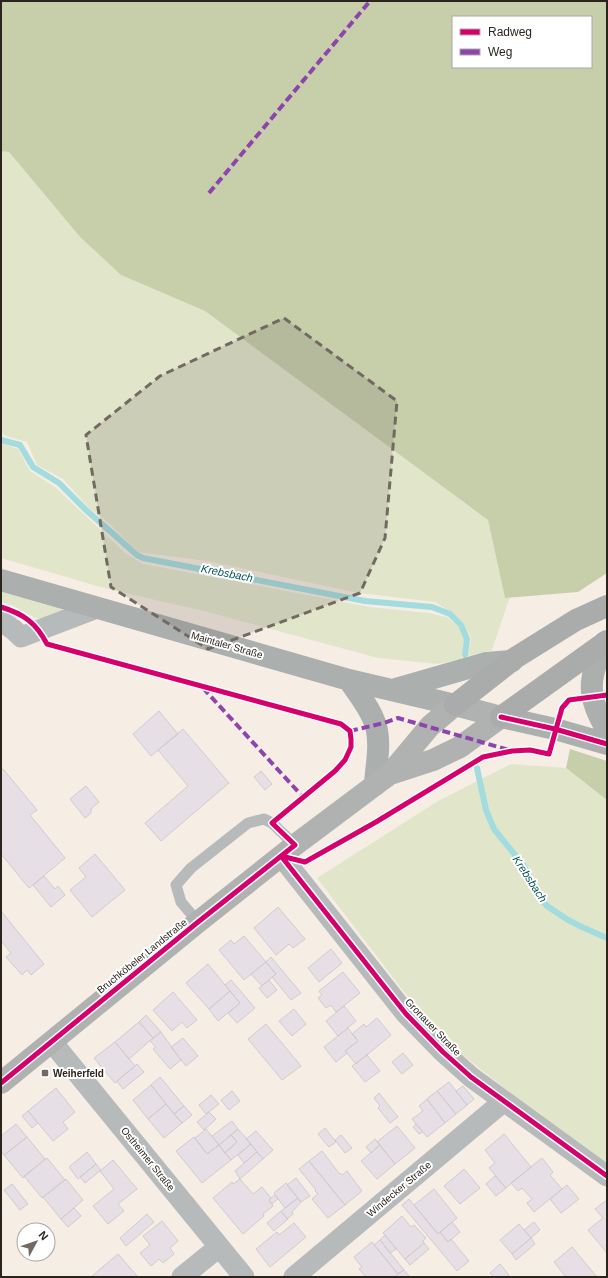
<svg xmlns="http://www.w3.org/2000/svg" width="608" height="1278" font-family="Helvetica,sans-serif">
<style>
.green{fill:#e1e6cb}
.forest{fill:#c7cfaa;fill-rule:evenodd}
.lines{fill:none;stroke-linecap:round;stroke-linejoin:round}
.stream{stroke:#a2dcde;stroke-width:6}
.building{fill:#e6e0e6;stroke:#d1cbcd}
.lane{stroke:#b7baba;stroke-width:11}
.street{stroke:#b7baba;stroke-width:21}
.secondary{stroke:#abafae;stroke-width:22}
.primary{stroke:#afb2b1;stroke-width:22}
.highway{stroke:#aaacac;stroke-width:22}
.quiet{stroke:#8e44ad;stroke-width:4;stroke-dasharray:8 4;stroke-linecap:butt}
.cycleway-casing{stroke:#fff;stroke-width:8}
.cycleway{stroke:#d6006c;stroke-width:5}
.marked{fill:#726a62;fill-opacity:0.2;stroke:#726a62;stroke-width:3;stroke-dasharray:8 5;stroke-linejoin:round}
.poi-dot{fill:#726a62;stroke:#fff;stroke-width:1.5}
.labels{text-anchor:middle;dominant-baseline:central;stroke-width:4;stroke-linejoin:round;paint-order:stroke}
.street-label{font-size:10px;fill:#2b241c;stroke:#fff}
.poi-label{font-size:10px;font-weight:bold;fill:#2b241c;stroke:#fff;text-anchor:start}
.water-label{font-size:11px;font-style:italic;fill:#02545a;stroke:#fff}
</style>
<rect width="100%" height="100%" fill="#f6ede4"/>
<path class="green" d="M1 151 9 152 80 237 121 275 205 311 488 520 505 598 519 570 492 650 468 656 471 638 463 623 452 613 435 602 359 593 208 561 138 552 108 522 89 508 63 479 37 465 27 442 6 436 1 432Z
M1 443 18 449 30 471 55 487 125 553 143 564 370 607 428 613 447 617 458 626 465 638 461 659 438 664 378 658 208 612 104 588 1 558Z
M1 588 62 606 63 612 44 619 35 618 12 605 1 602Z
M511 764 566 768 607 800V1165L513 1095 455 1049 404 992 317 878 438 801Z"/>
<path class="forest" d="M1 1H607V573L578 592 505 598 488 520 205 311 121 275 80 237 9 152 1 151ZM453 17H591V67H453Z
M570 749 607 761V800L566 768Z"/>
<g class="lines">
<path class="stream" d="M1 440 20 445 33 467 59 483 86 510 137 555 143 558 365 601 432 607 450 614 461 625 467 639 465 655
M477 768 486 810 494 829 524 866 538 895 547 906 568 920 582 927 607 938"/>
</g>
<path class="building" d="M159 711 178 734 151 756 133 734Z
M183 729 229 783 161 841 145 823 188 786 158 750Z
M3 769 37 810 30 815 65 858 29 888 1 854V770Z
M261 771 272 784 265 790 254 777Z
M86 786 99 802 91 809V813L85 818 70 799Z
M95 854 125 890 92 917 70 890 86 877 79 868Z
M44 876 55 889 58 886 65 895 51 907 33 885Z
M278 907 305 939 293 948 289 944 276 955 254 928Z
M1 911 44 964 31 975 27 970 22 975 6 957 11 953 1 941Z
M244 936 266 962 244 980 219 950 231 940 234 944Z
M331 949 342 963 319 982 308 968Z
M271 957 301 993 291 1000 272 977 276 974 266 962Z
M266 962 276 974 262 986 251 974Z
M208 964 230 991 209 1009 186 983Z
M343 972 360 993 336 1012 331 1005 326 1008 318 998 322 995 319 991Z
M231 980 255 1008 237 1023 228 1013 240 1003 225 985Z
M269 980 277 990 267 998 259 988Z
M230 991 240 1003 218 1021 209 1009Z
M173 992 197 1020 187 1028 182 1022 172 1031 153 1010Z
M344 1006 356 1021 338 1036 326 1021Z
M294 1009 306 1024 292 1036 279 1021Z
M146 1015 161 1032 153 1038 139 1022Z
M377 1018 391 1035 356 1064 345 1051 358 1041 352 1034 364 1024 366 1027Z
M139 1022 153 1038 129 1059 115 1042Z
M266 1024 301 1066 282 1080 248 1039Z
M348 1028 358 1041 345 1051 347 1053 336 1062 324 1047Z
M161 1032 181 1060 170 1069 153 1049 156 1047 150 1041Z
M183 1038 198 1056 186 1066 171 1047Z
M115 1042 135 1066 115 1083 94 1058Z
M403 1053 413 1065 402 1074 392 1062Z
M367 1055 380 1071 365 1082 352 1066Z
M137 1064 144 1072 123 1089 117 1081Z
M160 1077 184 1106 174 1114 151 1085Z
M449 1082 467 1105 456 1114 437 1091Z
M151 1085 166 1104 148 1119 133 1100Z
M463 1086 474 1099 467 1105 456 1091Z
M56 1088 75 1112 63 1122 68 1129 53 1141 28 1111Z
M232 1091 240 1101 229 1110 221 1100Z
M437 1091 456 1114 445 1123 427 1099Z
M379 1093 398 1117 390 1123 378 1108 380 1106 374 1098Z
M211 1095 219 1104 206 1114 199 1105Z
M427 1099 445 1123 427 1137 412 1119 423 1111 419 1106Z
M166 1104 182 1123 164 1138 148 1119Z
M184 1106 192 1115 182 1123 174 1114Z
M28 1111 38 1123 32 1128 22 1116Z
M209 1112 216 1119 204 1130 197 1122Z
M232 1121 238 1129 219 1145 212 1136Z
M16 1124 27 1137 4 1155 1 1151V1136Z
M416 1124 423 1132 419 1134 413 1127Z
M397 1126 415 1148 395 1164 377 1142Z
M325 1128 336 1142 329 1147 318 1134Z
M206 1129 219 1145 207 1154 195 1138Z
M238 1129 251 1144 231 1160 225 1153 237 1142 231 1135Z
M256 1131 273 1150 263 1159 246 1139Z
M504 1134 531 1167 506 1188 489 1168 495 1163 485 1150Z
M231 1135 237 1142 225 1153 219 1145Z
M341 1135 352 1148 345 1153 335 1140Z
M27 1137 45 1159 23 1178 4 1155Z
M194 1137 207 1154 219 1145 231 1160 202 1183 176 1151Z
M375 1139 380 1145 371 1153 366 1147Z
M251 1144 257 1152 244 1163 238 1155Z
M380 1145 395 1164 377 1179 361 1161Z
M322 1151 338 1172 342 1175 347 1171 362 1191 345 1205 309 1161Z
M87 1152 96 1164 78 1179 69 1167Z
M257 1152 263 1159 240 1179 235 1171Z
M47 1158 65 1180 42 1198 24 1176Z
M542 1158 553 1172 550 1175 562 1189 534 1212 527 1203 532 1199 522 1188 518 1191 511 1183Z
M113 1160 137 1189 118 1204 124 1211 108 1224 93 1206 114 1189 100 1171Z
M309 1161 345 1205 328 1218 312 1199 318 1194 315 1191 316 1190 299 1169Z
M96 1164 101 1170 85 1183 80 1177Z
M464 1169 480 1188 460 1204 444 1186Z
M495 1176 506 1188 496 1196 486 1184Z
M296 1178 310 1196 301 1202 287 1185Z
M66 1179 83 1200 61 1219 43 1197Z
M240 1179 253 1194 262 1187 271 1198 269 1200 273 1206 263 1214 264 1216 243 1234 213 1198 232 1182 233 1184Z
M286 1183 298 1198 285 1208 274 1193Z
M12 1184 28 1204 20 1210 4 1190Z
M567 1185 579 1199 561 1213 550 1199Z
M434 1189 457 1218 438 1234 414 1205Z
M275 1195 278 1199 272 1204 269 1200Z
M298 1198 301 1202 292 1212 293 1214 287 1219 281 1211Z
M409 1199 438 1234 440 1232 448 1242 451 1239 469 1261 457 1271 402 1205Z
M607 1200V1253L588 1230 603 1218 595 1209Z
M74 1208 81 1216 68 1227 61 1219Z
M281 1211 288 1219 274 1231 267 1223Z
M147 1214 154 1222 126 1246 120 1238Z
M402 1216 411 1227 414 1225 426 1238 423 1241 424 1243 405 1259 383 1233Z
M162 1221 178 1241 170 1248 174 1254 163 1263 159 1259 151 1266 140 1253 150 1245 143 1236Z
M452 1222 460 1232 448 1242 440 1232Z
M534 1222 540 1230 531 1238 524 1230Z
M294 1223 306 1237 270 1267 256 1249 277 1232 279 1235Z
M519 1224 531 1238 512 1254 500 1240Z
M385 1235 396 1249 390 1253 380 1240Z
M531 1238 535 1244 516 1260 512 1254Z
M380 1240 404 1270 398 1274 374 1245Z
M372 1242 398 1274 395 1277H366L359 1269 362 1267 354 1257Z
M424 1243 429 1249 410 1265 405 1259Z
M572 1247 597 1277H566L554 1262Z
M118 1254 138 1277H93L92 1276Z
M500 1264 509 1275 506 1277H494L490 1273Z
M404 1270 410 1277H395L398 1274Z"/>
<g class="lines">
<path class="lane" d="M198 922 181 902 176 885 191 868 248 823 264 819 272 823 295 845"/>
<path class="street" d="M1 621 14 630 21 637 97 608
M281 856 406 1014 443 1052 471 1077 607 1176
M52 1042 244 1277
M182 1277 219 1247
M294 1277 504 1101"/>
<path class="secondary" d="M1 580 349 680 455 705
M605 642C588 678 586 696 607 730
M349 680C358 694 371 709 376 726 381 745 376 766 375 785
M392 690 486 663 512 661
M501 717 555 729 607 744"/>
<path class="primary" d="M390 774 430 726 455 705 501 717
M1 1083 198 922 295 845 375 785 390 774 433 760 460 747 501 717"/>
<path class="highway" d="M455 705 515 658 576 620 607 606
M501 717 607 641"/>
<path class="quiet" d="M209 193 370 1
M203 688 303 797
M350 731 384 723 398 718 509 750"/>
<g class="cycleway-casing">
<path id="cycleway" d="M1 607C24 614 36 623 47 644L341 724 350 731 351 739V747L345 760 335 771 272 823 295 845 198 922 1 1083
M501 717 555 729 607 744
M281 856 406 1014 443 1052 471 1077 607 1176
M281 856 305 862 376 822 483 757 512 751 530 750 549 754 562 708 569 700 607 695"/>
</g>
<use href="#cycleway" class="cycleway"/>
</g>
<path class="marked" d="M284 318 397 401 385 538 360 593 208 649 111 587 86 435 160 376Z"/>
<rect class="poi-dot" x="41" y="1069" width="8" height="8" rx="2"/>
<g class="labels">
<g class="street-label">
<text transform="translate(227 645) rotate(16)">Maintaler Straße</text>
<text transform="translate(142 956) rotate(-39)">Bruchköbeler Landstraße</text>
<text transform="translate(433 1027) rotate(46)">Gronauer Straße</text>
<text transform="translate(148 1159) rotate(51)">Ostheimer Straße</text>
<text transform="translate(399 1189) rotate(-40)">Windecker Straße</text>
</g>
<g class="poi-label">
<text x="53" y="1073">Weiherfeld</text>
</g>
<g class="water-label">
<text transform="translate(227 573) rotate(11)">Krebsbach</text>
<text transform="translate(530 879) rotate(57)">Krebsbach</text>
</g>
</g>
<rect width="608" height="1278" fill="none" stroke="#2b241c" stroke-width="4"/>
<rect x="452" y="16" width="140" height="52" fill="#ffffff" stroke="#aaa7a4"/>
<rect x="460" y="29" width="20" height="6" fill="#d6006c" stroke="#aaa7a4"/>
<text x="488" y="36" font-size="12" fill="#2b241c">Radweg</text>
<rect x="460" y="49" width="20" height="6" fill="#8e44ad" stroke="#aaa7a4"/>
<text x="488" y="56" font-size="12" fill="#2b241c">Weg</text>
<g transform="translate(36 1242) rotate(50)"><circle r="19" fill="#ffffff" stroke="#aaa7a4"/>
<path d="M0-3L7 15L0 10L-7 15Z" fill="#726a62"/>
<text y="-6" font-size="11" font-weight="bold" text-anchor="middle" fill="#2b241c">N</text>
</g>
</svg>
